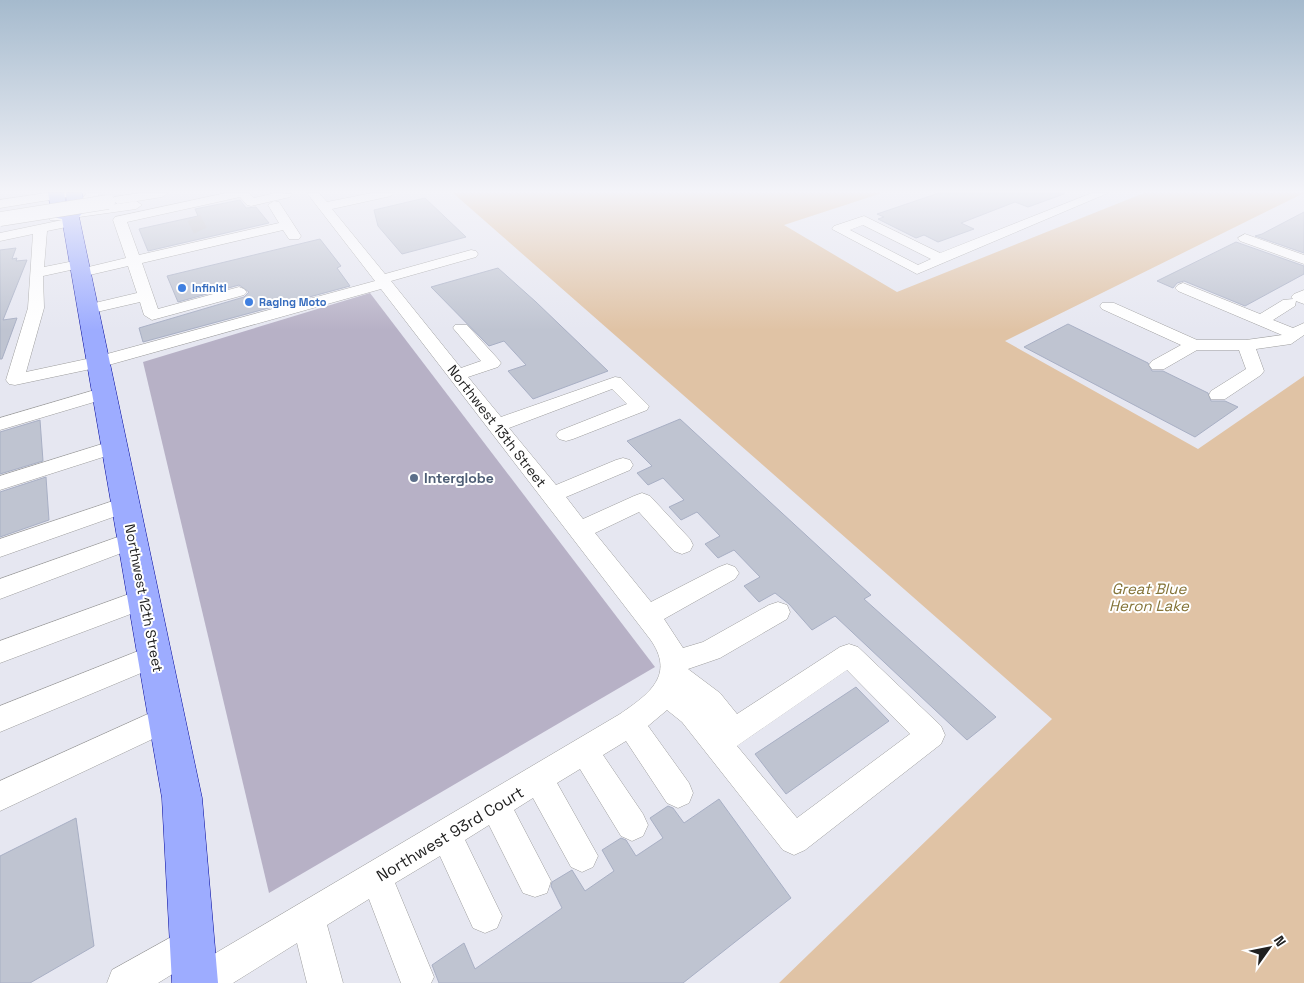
<svg xmlns="http://www.w3.org/2000/svg" width="1304" height="983" font-family="'Space Grotesk',sans-serif">
<style>
.construction{fill:#b7b1c6}
.water{fill:#e0c3a5}
.building{fill:#bfc4d1;stroke:#a8afc4}
.lines{fill:none;stroke-linecap:round;stroke-linejoin:round}
.minor-tunnel{stroke:#bebfc7;stroke-width:14;stroke-dasharray:14 7;stroke-linecap:butt}
.minor-casing{stroke:#9d9d9d;stroke-width:1}
.major-casing{stroke:#00079c;stroke-width:1}
.minor{fill:#fff;fill-rule:evenodd}
.major{fill:#9dacff;fill-rule:evenodd}
.minor-bridge-casing{stroke:#9d9d9d;stroke-width:15;stroke-linecap:butt}
.minor-bridge{stroke:#fff;stroke-width:14}
.shop-dot{fill:#3f7fe0;stroke:#fff;stroke-width:2}
.service-dot{fill:#5c6f8a;stroke:#fff;stroke-width:2}
.labels{text-anchor:middle;dominant-baseline:central;stroke-width:4;stroke-linejoin:round;paint-order:stroke}
.far-shop-label{font-size:11px;font-weight:bold;fill:#366cbe;stroke:#fff;text-anchor:start}
.street-label{font-size:14px;fill:#202020;stroke:#fff}
.service-label{font-size:14px;font-weight:bold;fill:#4e5e75;stroke:#fff;text-anchor:start}
.water-label{font-size:15px;font-style:italic;fill:#847337;stroke:#fff}
.near-street-label{font-size:16px;fill:#202020;stroke:#fff}
</style>
<rect width="100%" height="100%" fill="#e6e7f1"/>
<path class="construction" d="M370 293 655 667 269 893 143 362Z"/>
<path class="water" d="M453 193H882L784 225 897 292 1144 193H1304L1005 341 1198 449 1304 376V983H779L1052 719Z"/>
<path class="building" d="M939 193H1064V194L1028 207 1015 202 961 223 974 229 938 242 924 235 916 238 878 219 884 217 877 214Z
M425 198 466 237 402 254 378 226 374 210Z
M240 200 246 208 256 207 269 223 148 251 139 229 198 216 195 209Z
M1304 212V253L1255 236 1262 234Z
M320 239 341 266 337 268 350 286 143 342 139 328 244 297 249 292 239 285 178 302 167 276Z
M1236 242 1304 266V274L1245 306 1184 281 1177 283 1173 288 1157 281Z
M16 248 12 259 17 258 16 261 27 260 3 320 17 318 2 359H0V250Z
M498 268 536 302 608 371 533 399 508 371 526 365 504 341 489 346 431 287Z
M1068 324 1148 363 1152 371H1163L1208 393 1211 401H1225L1238 407 1195 437 1024 347Z
M680 419 871 595 864 599 996 717 967 740 835 616 812 630 789 604 775 593 759 602 744 586 760 577 734 550 718 558 705 544 720 536 697 512 681 520 669 507 684 500 663 478 648 485 637 473 652 466 627 441Z
M40 420 43 461 0 474V432Z
M46 477 49 520 0 537V492Z
M856 687 889 721 786 794 755 754Z
M719 799 791 898 683 983H439L432 965 464 943 475 969 562 908 551 886 552 882 572 870 585 891 614 871 602 850 621 838 626 840 636 856 663 838 650 818 668 806 673 808 684 823Z
M76 818 94 946 30 983H0V856Z"/>
<g class="lines">
<path class="minor-tunnel" d="M194 218 202 234"/>
<g class="minor-casing">
<path id="minor" d="M46 193H73L67 197 0 208V200Z
M87 193H100L96 198 98 202 110 205 136 201 142 205 136 209 72 218 78 222 76 225 47 231 44 267 79 260 86 264 84 267 43 276 44 308 26 372 96 357 375 281 307 193H319L327 202 372 193H393L391 196 332 209 385 274 471 250 476 251 478 254 476 257 391 281 461 368 481 361 453 328 455 325H467L498 359 501 363 498 367 468 377 501 417 615 377 621 378 649 406 647 410 573 439 566 441 559 439 556 435 559 431 627 404 612 389 509 428 556 485 616 460 623 458 630 460 633 465 630 470 566 497 583 519 634 496 642 493 650 496 690 539 693 545 690 551 682 554 674 551 639 512 595 533 651 602 719 567 727 564 735 567 739 573 735 579 664 619 683 648 703 642 769 605 778 602 787 605 790 612 787 619 720 658 688 669 720 693 737 714 840 647 849 644 858 647 941 726 945 735 941 744 805 850 794 855 783 850 682 722 667 710 648 726 689 783 693 793 689 803 678 808 667 803 626 741 603 755 643 814 648 825 643 836 632 841 621 836 580 769 557 783 598 856 593 867 582 872 571 867 533 798 514 810 551 881 547 893 535 897 523 893 489 825 465 840 502 916 497 928 485 933 473 928 440 856 395 883 434 977 431 983H401L369 899 327 925 343 983H307L297 943 233 983H182L187 970 620 714C649 694 676 675 650 639L381 289 105 366 15 385 9 384 6 380 28 308 33 234 0 241V233L62 220H50L48 217 50 214 90 208 83 198ZM847 670 910 734 797 818 737 746Z
M140 193H168L162 197 118 204 112 200 114 197Z
M226 193H249L254 198 275 193 292 194 290 197 251 206 247 205 240 197 127 222 139 255 279 223 268 205 274 201 279 202 301 236 299 239H289L283 230 142 263 158 309 239 287 244 289 247 292 244 295 152 320 144 315 140 302 88 314 82 312 80 309 82 306 137 293 128 266 81 277 74 273 76 270 126 258 113 220 115 217Z
M1092 193H1108L917 274 832 229 834 226 864 216 940 253ZM863 225 931 259 918 265 850 230Z
M1245 234 1304 255V264L1240 241 1238 238Z
M1183 283 1260 314 1283 300 1293 299 1291 297 1294 294 1304 290V304L1296 301 1295 306 1273 320 1293 328 1304 323V335L1291 344 1256 349 1264 371 1261 375 1225 399H1211L1209 395 1211 391 1246 369 1239 350H1197L1164 369H1152L1149 365 1152 361 1181 345 1102 309 1100 306 1102 303H1114L1197 340H1246L1282 335 1178 291 1175 288 1178 285Z
M105 387 111 389 114 393 111 397 0 430V418Z
M115 440 122 441 125 446 122 451 0 490V476Z
M125 497 133 500 136 505 133 510 0 557V539Z
M132 532 140 534 143 540 140 546 0 599V579Z
M143 589 152 592 155 599 152 606 0 663V641Z
M156 644 165 647 169 655 165 663 0 732V706Z
M168 705 178 709 182 718 178 727 0 811V781Z
M193 925 205 930 210 942 205 954 158 983H107L112 970Z"/>
</g>
<g class="major-casing">
<path id="major" d="M48 193H64L67 209 66 193H82L85 210 79 217 202 798 218 983H172L162 798 62 219 53 217Z"/>
</g>
<use href="#minor" class="minor"/>
<use href="#major" class="major"/>
<g class="minor-bridge-casing">
<path id="minor-bridge" d="M0 219 108 202"/>
</g>
<use href="#minor-bridge" class="minor-bridge"/>
</g>
<linearGradient id="sky" x2="0" y2="1"><stop stop-color="#a5bacd"/><stop offset="0.58" stop-color="#f4f4f9"/><stop offset="1" stop-color="#f4f4f9" stop-opacity="0"/></linearGradient>
<rect width="1304" height="330" fill="url(#sky)"/>
<g class="shop-dot">
<circle cx="182" cy="288" r="5"/>
<circle cx="249" cy="302" r="5"/>
</g>
<circle class="service-dot" cx="414" cy="478" r="5"/>
<g class="labels">
<g class="far-shop-label">
<text x="192" y="288">Infiniti</text>
<text x="259" y="302">Raging Moto</text>
</g>
<g class="street-label">
<text transform="translate(497 426) rotate(52)">Northwest 13th Street</text>
<text transform="translate(144 598) rotate(79)">Northwest 12th Street</text>
</g>
<g class="service-label">
<text x="424" y="478">Interglobe</text>
</g>
<g class="water-label">
<text x="1149" y="588">Great Blue<tspan x="1149" dy="17">Heron Lake</tspan></text>
</g>
<g class="near-street-label">
<text transform="translate(450 834) rotate(-31)">Northwest 93rd Court</text>
</g>
</g>
<g transform="translate(1269 948) rotate(57)" stroke="#ffffff" stroke-width="4" paint-order="stroke">
<path d="M0-4L9 19L0 12L-9 19Z" fill="#202020"/>
<text y="-8" font-size="14" font-weight="bold" text-anchor="middle" fill="#202020">N</text>
</g>
</svg>
